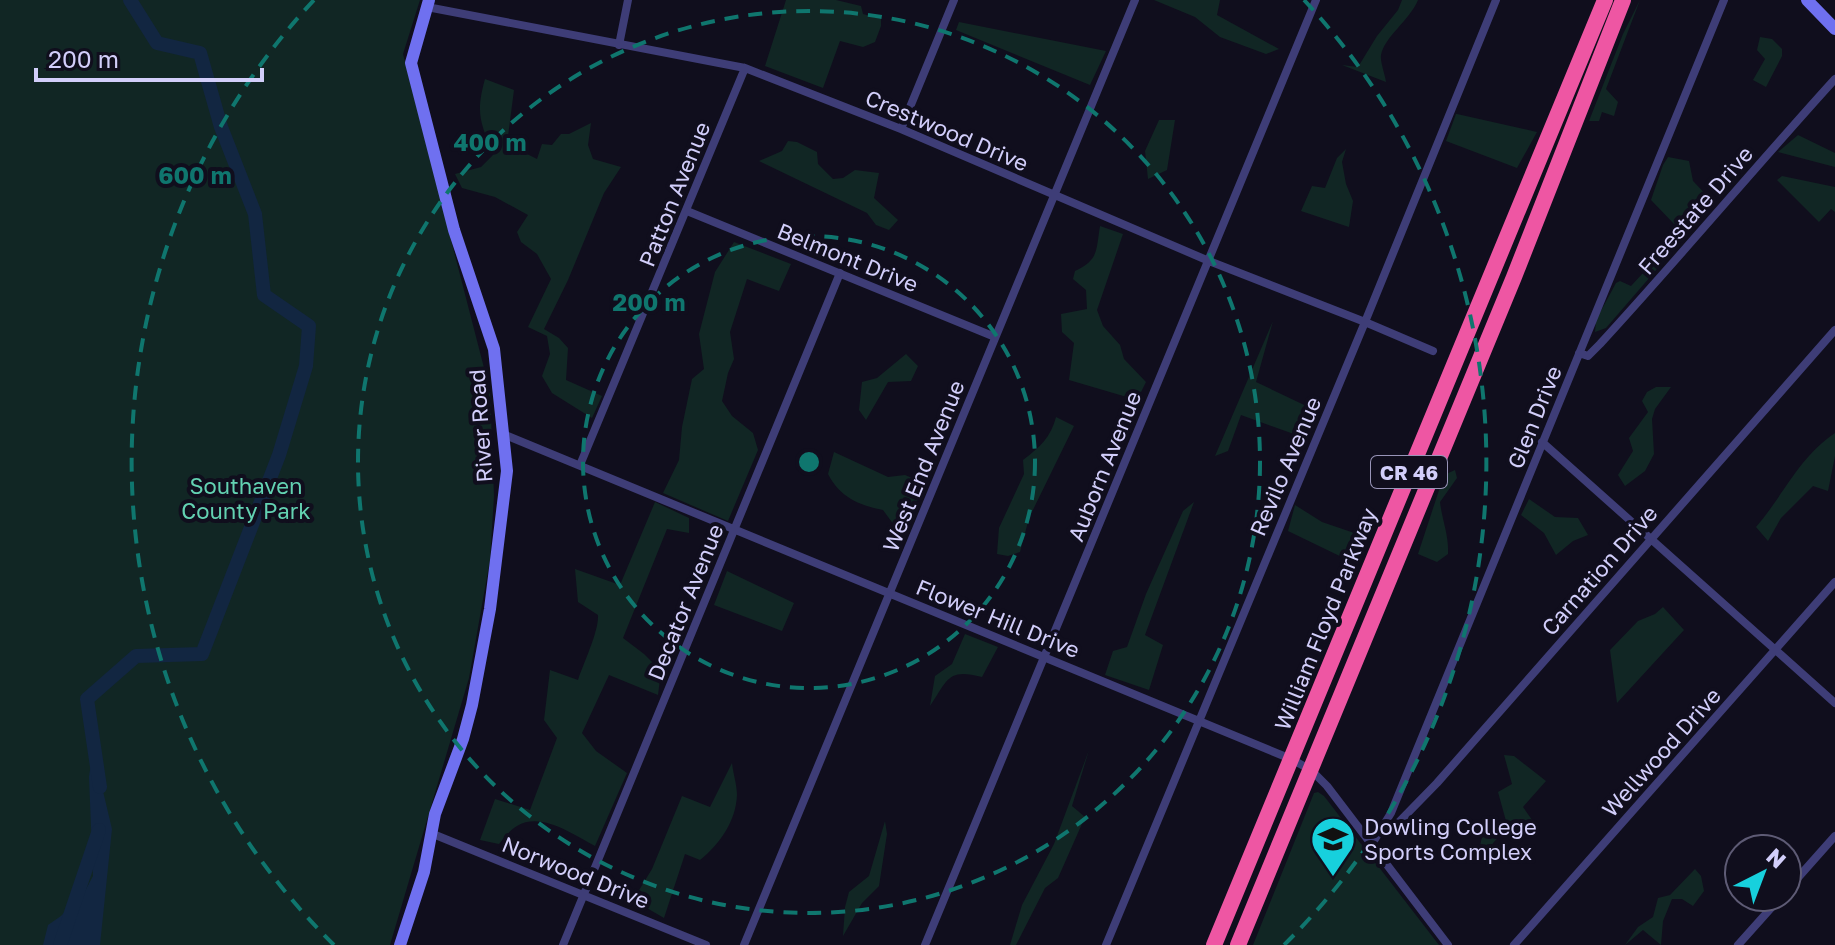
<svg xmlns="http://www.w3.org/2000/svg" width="1835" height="945" font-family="'Golos Text',sans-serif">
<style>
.green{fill:#112624}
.water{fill:#122641}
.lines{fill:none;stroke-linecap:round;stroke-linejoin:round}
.river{stroke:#122641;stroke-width:14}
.street{stroke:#3e3d77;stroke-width:8}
.secondary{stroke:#6f70f0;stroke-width:12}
.highway{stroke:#ee56a3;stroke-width:16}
.ring{fill:none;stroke:#0f766e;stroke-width:4;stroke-dasharray:14 10}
.labels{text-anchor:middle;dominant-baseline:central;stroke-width:8;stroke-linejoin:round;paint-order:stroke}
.shield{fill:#100e1d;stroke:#9894b8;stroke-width:2}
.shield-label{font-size:20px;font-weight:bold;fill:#d2cefa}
.street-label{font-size:22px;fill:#d2cefa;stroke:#100e1d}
.park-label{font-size:22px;fill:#63d2b2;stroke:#100e1d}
.poi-label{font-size:22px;fill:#d2cefa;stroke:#100e1d;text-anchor:start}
.centre{fill:#0f766e;stroke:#100e1d;stroke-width:4}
.ring-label{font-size:24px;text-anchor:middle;font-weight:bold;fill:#0f766e;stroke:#100e1d;stroke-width:8;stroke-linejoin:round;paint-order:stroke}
</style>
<rect width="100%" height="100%" fill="#100e1d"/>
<path class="green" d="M0 0H420L403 54 490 391 494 496 490 560 469 678 390 945H0Z
M786 0H836L861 6 863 14 881 19V26L875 42 863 47 840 41 823 88 765 66Z
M1154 0H1220L1217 15 1279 49 1266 54 1220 37 1195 17Z
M1402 0H1418C1410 20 1385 36 1381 55 1380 62 1385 74 1386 82L1342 65 1358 67 1377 36 1398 10Z
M1640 0 1606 89 1618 102 1614 116 1602 112 1599 121H1589L1623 34Z
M959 22 1106 51 1090 85 956 30Z
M1760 37 1772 39 1782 49V56L1766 87 1753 80 1765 59 1757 50Z
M485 79 514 90 507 144 537 159 542 144 552 145 561 134H569L591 123 588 145 593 159 621 167 604 193 568 280 544 329 559 338 568 348 566 380 602 396 592 418 552 393 542 376 550 354 547 336 528 327 551 279 537 254 521 242 517 232 528 215 495 197 462 188 455 174 481 167 493 155C481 122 475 115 485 79Z
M1456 114H1457L1537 132 1517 168 1446 141Z
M1159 120H1175L1167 170 1148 179 1145 151Z
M1798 135 1835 153V167L1778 152Z
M788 141 797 142 817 152 818 164 833 179 843 178 855 170 879 173 874 198 898 220 889 230 876 225 867 213 759 161 782 151Z
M1346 149 1342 162 1346 184 1353 201 1349 227 1301 211 1312 186 1325 188 1337 158Z
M1668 157 1689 161 1693 181 1714 203 1606 328 1595 332 1596 320 1616 283 1620 281 1631 286 1655 260 1676 226 1651 200 1663 165Z
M1782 176 1835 187V212L1831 209 1819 222 1777 180Z
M1100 226 1123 234 1097 310 1103 326 1120 345 1124 359 1146 382 1137 400 1069 380 1074 343 1062 332 1061 314 1087 309 1086 290 1073 279 1075 271C1099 260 1096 250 1100 226Z
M734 242 791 264 779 291 747 279 730 332 734 359 728 373 722 401 732 416 753 433 758 450 728 521 663 493 679 460 682 427 692 379 704 369 699 334 715 272Z
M1273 321 1256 382 1319 412 1305 438 1241 415 1228 451 1215 456Z
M906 354 918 366 911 381 888 382 866 420 859 410 862 382 877 378Z
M1656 387H1671L1655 409 1652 419 1654 454 1645 471 1625 486 1618 475 1633 451 1629 438 1648 412 1642 401 1647 392Z
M1056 417 1074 426 1029 518 1020 552 1008 556 997 554 999 528 1024 474 1023 460C1040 447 1051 437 1056 417Z
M1835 433V456L1828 491 1813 486 1781 518 1768 541 1756 527C1783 496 1799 457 1835 433Z
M834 452 888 477 905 475 919 481 920 495 902 536 883 510C858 505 840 497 828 474Z
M1455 470 1457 478 1440 502C1442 520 1449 535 1448 554L1437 562 1418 554 1444 475Z
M1529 499 1555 517 1578 518 1588 535 1573 541 1556 555 1544 533 1521 515Z
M655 502 689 518V533L667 529 623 638 644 654 661 671 658 695 609 675 582 733 596 751 627 773 595 846C574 835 541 811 517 826 510 830 504 838 499 844L480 840 495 799 530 810 557 738 544 720 550 670 578 680C584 662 599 631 598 615L578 602 575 569 620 585Z
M1194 502 1145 635 1163 645 1149 690 1105 675 1113 651 1127 647 1146 594 1183 511Z
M1295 505 1322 522 1366 537 1350 561 1288 531Z
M727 571 794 603 782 631 714 605Z
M1663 607 1684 630 1617 703 1610 650 1638 621 1655 614Z
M965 634 998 647 982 677C948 668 948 679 930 706L935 676 952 664Z
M1089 750 1072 806 1085 817 1058 878 1045 888 1016 945H1010L1022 905 1054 844Z
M1504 755 1514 756 1546 781 1523 807 1537 827C1521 837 1521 829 1507 833 1495 836 1487 852 1481 862 1479 836 1481 829 1506 821L1498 792 1512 784Z
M732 763C733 773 737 785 737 795 736 821 720 844 700 860L685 854 664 918 633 900 652 869 682 796 710 807Z
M1318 792 1324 796 1439 945H1253L1314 793Z
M885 821 887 834 879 886 862 903 843 936 845 907 849 892 869 876Z
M1695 869 1701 876 1704 891 1693 906 1682 899H1672L1663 921 1661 945 1643 930 1625 945 1638 927 1653 917 1658 898 1670 895Z"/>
<path class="water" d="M93 749 112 829 100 945H43L48 925 61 916 85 891 93 876 89 777Z"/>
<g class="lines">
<path class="river" d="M100 787 87 699 136 656 202 654 279 455 306 366 309 326 264 295 255 214 221 127 200 53 157 43 130 0
M60 945 99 830"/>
<path class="street" d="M427 7 745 68 901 129 1209 261 1365 322 1433 351
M619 45 628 0
M901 129 954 0
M687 211 995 337
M1579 353 1588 356 1600 344C1680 257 1756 166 1835 79
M503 434 1291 759 1311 770 1327 786 1448 945
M1542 442 1835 703
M580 465 745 68
M1387 823 1396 825 1437 783 1835 330
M433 834 706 945
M1372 844 1391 813 1724 0
M1787 890 1835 836
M563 945 840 273
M744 945 1135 0
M925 945 1316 0
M1106 945 1365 322 1496 0
M1514 945 1835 582
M1738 945 1781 897"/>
<path class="secondary" d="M1807 0 1835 29
M400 945 424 872 435 814 463 739 472 705 490 609 507 471 494 349 454 230 411 63 429 0"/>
<path class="highway" d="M1214 945 1605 0
M1238 945 1514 277 1623 0"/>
</g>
<g class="ring">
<circle cx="809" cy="462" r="226"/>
<circle cx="809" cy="462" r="451"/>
<path d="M334 945A677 677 0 0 1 314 0M1304 0A677 677 0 0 1 1284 945"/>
</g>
<defs>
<g id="university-pin" transform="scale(2.3)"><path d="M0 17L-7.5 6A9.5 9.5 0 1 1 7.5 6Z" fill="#17d0dd" stroke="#100e1d"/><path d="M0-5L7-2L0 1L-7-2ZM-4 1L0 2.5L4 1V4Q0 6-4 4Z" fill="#111"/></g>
</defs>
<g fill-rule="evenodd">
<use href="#university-pin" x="1333" y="839"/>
</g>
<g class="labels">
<rect class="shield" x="1371" y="456" width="76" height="32" rx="6"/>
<g class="shield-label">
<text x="1409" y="472">CR 46</text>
</g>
<g class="street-label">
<text transform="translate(947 130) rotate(23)">Crestwood Drive</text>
<text transform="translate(674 194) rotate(-68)">Patton Avenue</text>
<text transform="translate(1695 210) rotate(-49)">Freestate Drive</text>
<text transform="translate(848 257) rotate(22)">Belmont Drive</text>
<text transform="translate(1534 417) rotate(-68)">Glen Drive</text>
<text transform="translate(480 426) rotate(-94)">River Road</text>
<text transform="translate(923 466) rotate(-68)">West End Avenue</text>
<text transform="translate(1104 466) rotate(-68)">Auborn Avenue</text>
<text transform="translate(1285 466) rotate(-67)">Revilo Avenue</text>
<text transform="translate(1599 570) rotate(-49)">Carnation Drive</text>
<text transform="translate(685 602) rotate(-68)">Decator Avenue</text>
<text transform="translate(998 618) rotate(22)">Flower Hill Drive</text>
<text transform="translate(1325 619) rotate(-68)">William Floyd Parkway</text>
<text transform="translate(1661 752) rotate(-48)">Wellwood Drive</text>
<text transform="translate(576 872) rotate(22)">Norwood Drive</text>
</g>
<g class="park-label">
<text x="246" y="485">Southaven<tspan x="246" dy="25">County Park</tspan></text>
</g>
<g class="poi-label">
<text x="1364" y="826">Dowling College<tspan x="1364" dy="25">Sports Complex</tspan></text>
</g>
</g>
<circle cx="809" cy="462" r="12" class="centre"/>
<g class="ring-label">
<text x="490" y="151">400 m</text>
<text x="195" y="184">600 m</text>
<text x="649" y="311">200 m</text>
</g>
<g transform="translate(1763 873) rotate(42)"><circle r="38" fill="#100e1d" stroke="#5e5b75" stroke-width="2"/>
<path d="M0-6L14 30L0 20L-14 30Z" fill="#17d0dd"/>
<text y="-12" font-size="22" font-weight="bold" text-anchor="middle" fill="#d2cefa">N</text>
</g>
<path d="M36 68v12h226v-12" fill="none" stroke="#d2cefa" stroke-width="4"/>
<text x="48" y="68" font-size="24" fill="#d2cefa" stroke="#100e1d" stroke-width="6" paint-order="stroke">200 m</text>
</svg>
